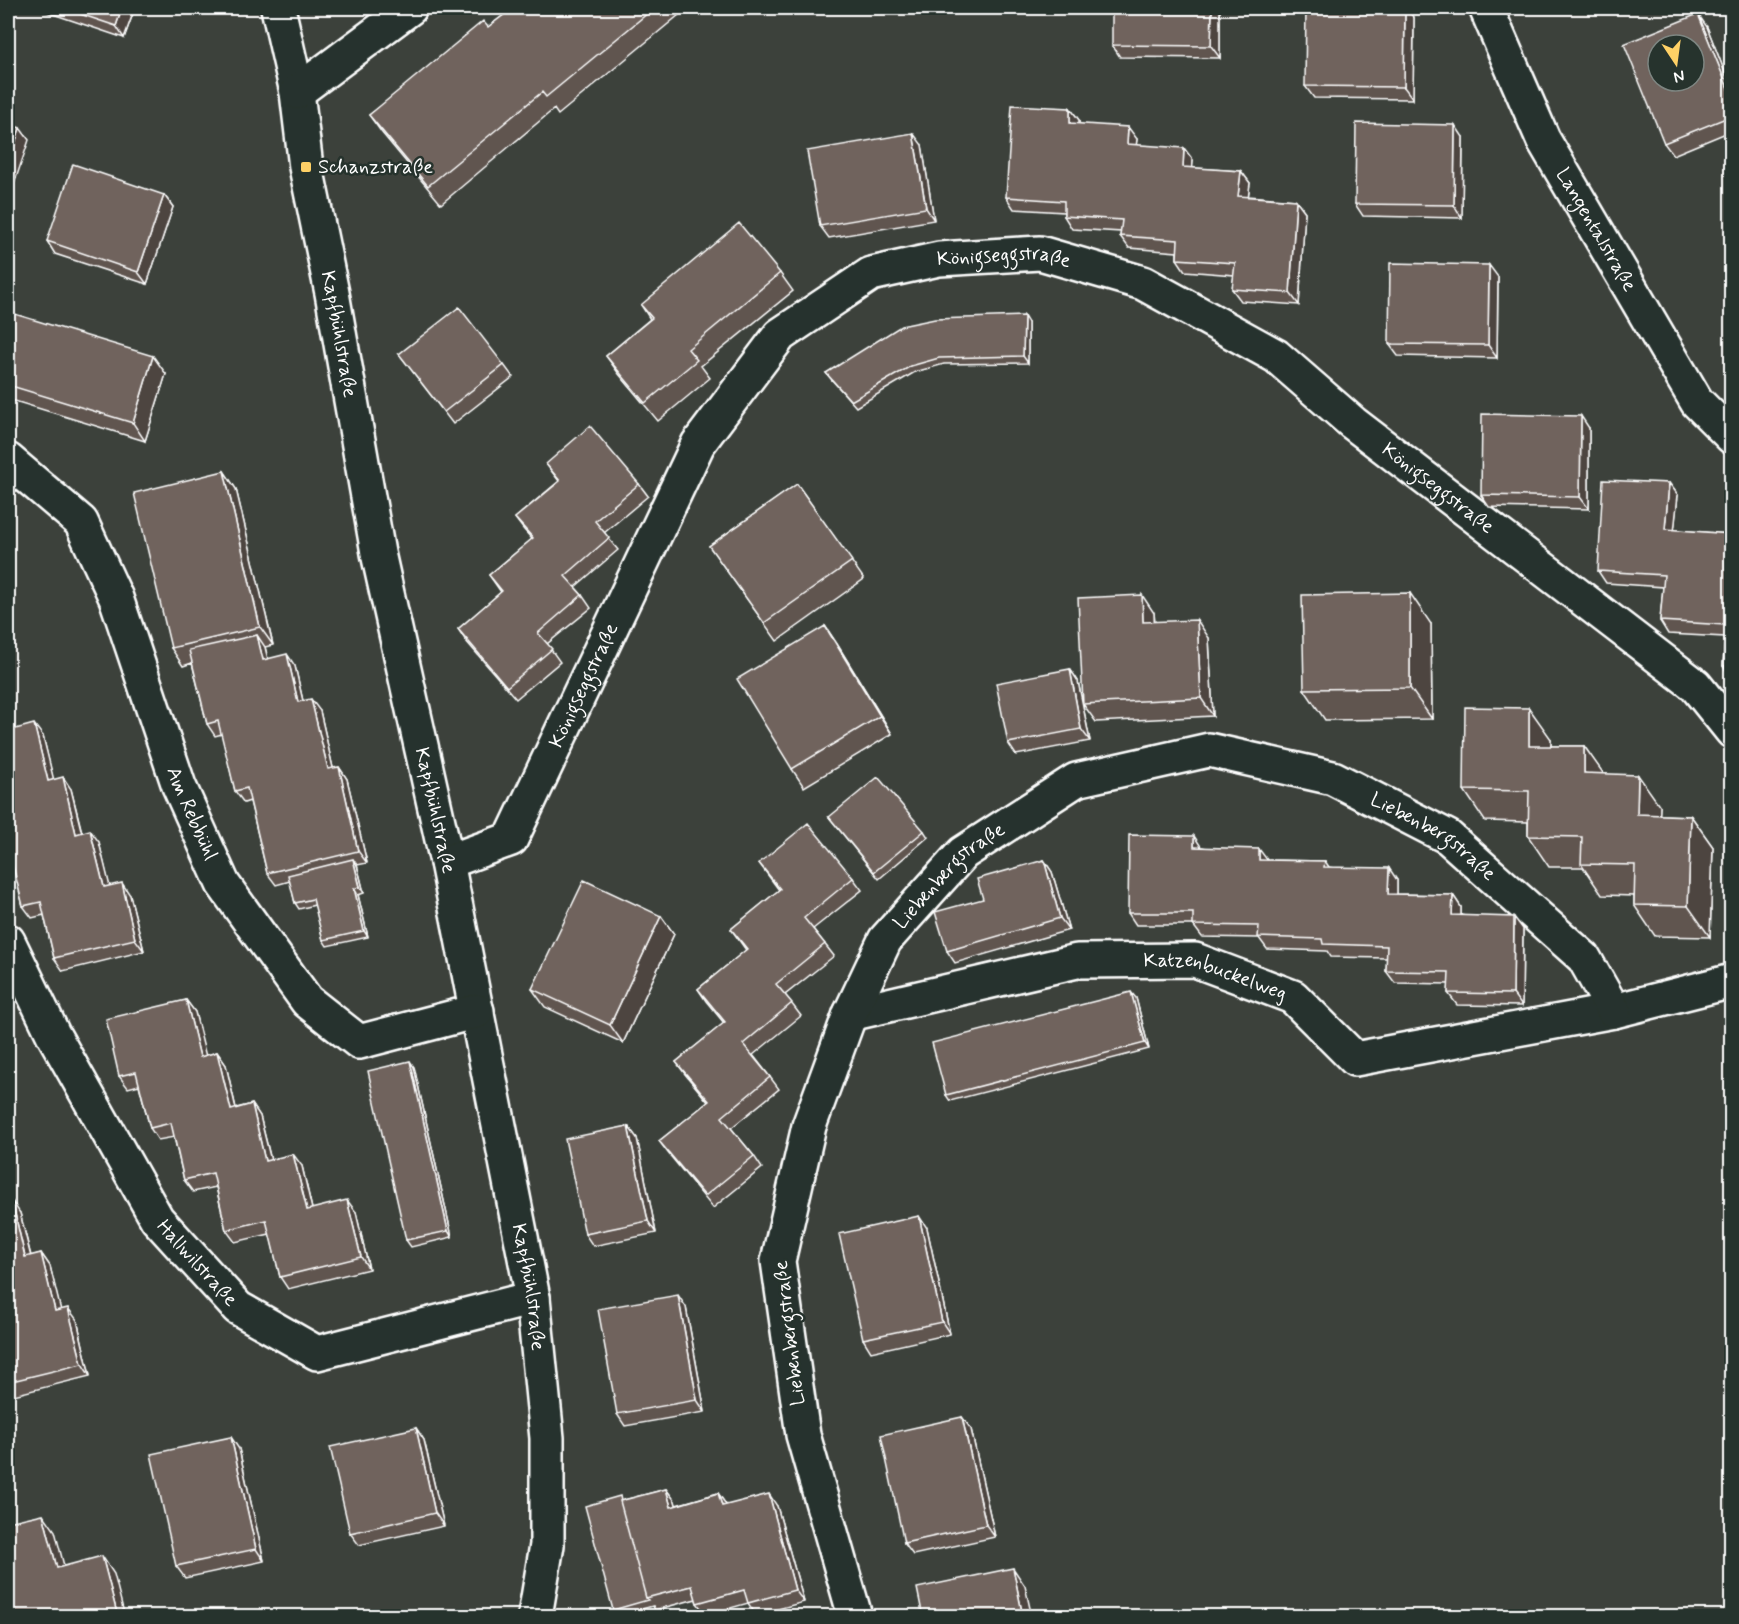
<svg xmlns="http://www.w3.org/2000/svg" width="1739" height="1624" font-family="Mynerve,sans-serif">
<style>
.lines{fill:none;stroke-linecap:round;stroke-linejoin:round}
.street-casing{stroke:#fff;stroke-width:38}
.street{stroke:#26332d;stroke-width:33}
.wall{fill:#605550;stroke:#fff;stroke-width:1.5}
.shaded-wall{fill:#4e4541;stroke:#fff;stroke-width:1.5}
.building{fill:#70635d;stroke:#fff;stroke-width:1.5;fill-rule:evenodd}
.poi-dot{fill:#ffd166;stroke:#26332d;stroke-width:2}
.labels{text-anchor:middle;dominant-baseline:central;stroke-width:5;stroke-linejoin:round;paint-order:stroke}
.poi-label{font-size:20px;fill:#fff;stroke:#26332d;text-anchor:start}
.street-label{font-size:20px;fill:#fff;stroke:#26332d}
</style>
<rect width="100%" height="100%" fill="#3c413b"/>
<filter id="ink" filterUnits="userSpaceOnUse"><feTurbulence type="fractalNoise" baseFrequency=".0167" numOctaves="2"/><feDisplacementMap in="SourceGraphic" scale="12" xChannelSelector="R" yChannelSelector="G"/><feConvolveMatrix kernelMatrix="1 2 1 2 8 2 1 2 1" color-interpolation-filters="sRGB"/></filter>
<g filter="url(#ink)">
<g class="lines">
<g class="street-casing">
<g id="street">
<path id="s1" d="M278 8 297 92 306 167 332 293 378 553 447 862 533 1298 547 1438V1545L535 1616"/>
<path id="s2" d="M1486 8 1543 139 1697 402 1732 437"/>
<path d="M297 92 410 8"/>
<path id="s3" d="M8 460 81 522 116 598 179 786 223 884 307 1001 359 1042 477 1011"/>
<path id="s4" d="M447 862 511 839 698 444 780 335 871 274 939 259 1040 253 1143 283 1276 356 1353 423 1695 685 1732 731"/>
<path id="s5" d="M8 941 53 1034 157 1219 238 1308 317 1353 533 1298"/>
<path id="s6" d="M850 1014 1077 961 1195 960 1293 997 1355 1059 1614 1011 1732 981"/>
<path id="s7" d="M855 1616 803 1435 778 1261 809 1126 850 1014 885 940 963 853 1076 780 1209 750 1333 778 1448 837 1584 958 1614 1011"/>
</g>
</g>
<use href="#street" class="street"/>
</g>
<path class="wall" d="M35 8H135L124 38Z
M513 8H683L685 10 558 115 554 109 441 204 382 133 369 115 488 27Z
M1220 8V58L1120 57 1112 45Z
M1414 18 1413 99 1314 98 1305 86Z
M1707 27 1731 88V131L1673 155 1664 143Z
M1070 108 1079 120V124L1137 139 1136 145 1193 160 1192 168 1241 171 1250 183 1248 196 1296 200 1305 212 1299 305 1241 301 1232 289 1234 275 1185 271 1177 259V252L1129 248 1120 236 1121 232 1072 229 1064 216V212L1014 209 1006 197Z
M1463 137 1462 218 1363 216 1355 204Z
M922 145 934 220 829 238 820 226Z
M164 195 173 207 147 284 55 254 47 241Z
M780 273 793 291 701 366 710 378 658 421 619 374 606 356 650 319 641 305Z
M1498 277 1497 358 1398 356 1389 344Z
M8 312 166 374 145 441 8 399Z
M1028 323V363L944 364 915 372 856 407 831 379 826 373Z
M399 354 504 365 513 377 453 424Z
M1589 428V509L1489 507 1481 495Z
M546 464 639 484 648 496 604 533 618 550 575 587 582 595 591 608 547 644 560 662 516 699 466 641 458 629 501 592 489 575 532 539 524 530 515 518 559 481Z
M224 471 236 489 273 645 265 647 268 659 295 666 303 701 320 711 333 768 339 767 347 779 367 863 357 865 364 893 358 895 368 937 327 946 323 940 315 905 299 909 295 903 290 881 276 885 267 873 250 801 244 803 235 791 222 734 215 736 207 724 192 663 183 666 171 648Z
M1669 483 1678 495 1674 530 1731 534V678L1723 666 1725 637 1668 634 1660 621 1663 587 1606 583 1598 571Z
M797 484 864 579 777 641 709 546Z
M1154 613 1155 622 1209 638 1213 716 1096 722 1083 704Z
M1431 624 1432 719 1325 720 1304 689Z
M825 626 837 644 892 734 804 787 792 769Z
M1070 669 1078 681 1090 741 1016 755 1008 743Z
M8 731 43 736 53 779 71 789 82 832 99 842 109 885 130 895 144 951 63 971 54 958 44 915 32 918 23 906 13 863 8 864Z
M1551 739V746H1584L1603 774 1660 806 1659 815 1691 816 1713 847 1710 937 1655 936 1634 905V896L1602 895 1583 867H1549L1528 836V822L1485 821 1464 790Z
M829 817 924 831 928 837 879 879Z
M1202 847 1267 860 1325 861 1329 867 1397 880V894L1453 895 1461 907V915L1523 929 1522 1006 1457 1005 1448 993 1449 984 1395 983 1386 971 1387 958 1331 957 1327 951 1267 949 1259 938 1202 937 1193 925H1136L1128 913Z
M1044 860 1052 872 1069 930 955 963 947 951 983 899Z
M759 863 853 878 862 890 813 929 834 956 785 995 801 1016 753 1055 770 1077 779 1089 731 1128 754 1156 762 1168 713 1208 668 1153 659 1141 708 1102 685 1074 676 1062 724 1023 706 1001 698 989 746 950 731 929 779 890Z
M661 916 674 934 623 1043 545 1007 532 989Z
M1136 998 1149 1049 950 1101 946 1095Z
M186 1000 195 1012 205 1056 217 1052 226 1065 236 1108 252 1104 260 1116 271 1160 302 1166 312 1209 356 1212 369 1269 288 1289 280 1277 270 1234 235 1242 226 1230 216 1187 193 1192 184 1180 174 1137 158 1140 150 1128 139 1085 128 1088 119 1076Z
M414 1067 452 1237 411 1247 406 1240Z
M628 1126 637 1138 656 1233 593 1246 585 1234Z
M8 1202 20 1213 31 1256 41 1253 50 1266 60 1309 77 1320 90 1376 10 1396 8 1393Z
M927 1228 950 1334 871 1352 863 1339Z
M686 1307 705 1412 625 1426 617 1414Z
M962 1417 971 1429 995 1537 913 1555 904 1543Z
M416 1428 424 1440 444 1526 359 1545 350 1533Z
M239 1449 264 1561 185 1578 176 1566Z
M666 1489 675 1501 676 1505 718 1493 726 1505 777 1506 804 1602 756 1615 748 1603 706 1615 697 1603 696 1599 655 1610 653 1606 618 1616 613 1610 623 1500Z"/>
<path class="shaded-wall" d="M122 8H135L124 38 116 26Z
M1212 8H1220V58L1211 46Z
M1405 8H1406L1414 18 1413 99 1404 87Z
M1698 14 1707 27 1731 88V96Z
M1070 108 1079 120V136L1070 123Z
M1455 125 1463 137 1462 218 1454 205Z
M1128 127 1137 139 1135 156 1127 144Z
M20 128 29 140 8 202V165Z
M913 133 922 145 934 220 926 208Z
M1184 148 1193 160 1192 179 1183 167Z
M1241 171 1250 183 1247 208 1238 196Z
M164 195 173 207 147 284 138 272Z
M1296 200 1305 212 1299 305 1290 293Z
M1489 265 1498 277 1497 358 1488 345Z
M1024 316 1028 323V363L1023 356Z
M153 356 166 374 145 441 133 423Z
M1581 416 1589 428V509L1580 497Z
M224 471 236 489 273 645 260 627Z
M1669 483 1678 495 1673 542 1665 529Z
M1731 534V578L1729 573Z
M1410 593 1431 624 1432 719 1410 688Z
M1142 595 1154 613 1155 640 1143 622Z
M1197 620 1209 638 1213 716 1201 698Z
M825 626 837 644 892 734 880 716Z
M257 635 265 647 271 672 263 660Z
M287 654 295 666 306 714 298 702Z
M1070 669 1078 681 1090 741 1081 729Z
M311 699 320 711 336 781 328 769Z
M1529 708 1551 739 1550 777 1529 746Z
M34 724 43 736 57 793 48 781Z
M1584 746 1606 777 1584 773Z
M339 767 347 779 367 863 358 851Z
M1638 775 1660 806 1659 845 1637 814Z
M63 777 71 789 85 846 76 834Z
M1691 816 1713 847 1710 937 1688 906Z
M90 830 99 842 113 899 104 887Z
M1194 836 1202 848 1194 847Z
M1259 849 1268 861 1259 860Z
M353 859 357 865 364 893 360 887Z
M1044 860 1052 872 1069 930 1060 918Z
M1389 868 1397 880V906L1388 894Z
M122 883 130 895 144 951 135 939Z
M354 888 358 895 368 937 364 931Z
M1453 895 1461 907V927L1452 915Z
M661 916 674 934 623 1043 610 1025Z
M1514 917 1523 929 1522 1006 1513 994Z
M1131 992 1136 998 1149 1049 1145 1043Z
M186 1000 195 1012 209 1069 200 1057Z
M217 1052 226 1065 239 1122 231 1110Z
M410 1061 414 1067 452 1237 448 1231Z
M252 1104 260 1116 274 1173 265 1161Z
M628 1126 637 1138 656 1233 648 1221Z
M293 1154 302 1166 315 1222 307 1210Z
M347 1200 356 1212 369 1269 361 1257Z
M12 1201 20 1213 34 1269 25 1257Z
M919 1216 927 1228 950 1334 942 1322Z
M41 1253 50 1266 64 1323 55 1311Z
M678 1295 686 1307 705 1412 697 1400Z
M68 1308 77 1320 90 1376 82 1364Z
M962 1417 971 1429 995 1537 986 1525Z
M416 1428 424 1440 444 1526 435 1513Z
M231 1437 239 1449 264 1561 256 1549Z
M666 1489 675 1501 680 1519 671 1507Z
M718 1493 727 1506H722Z
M769 1494 777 1506 804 1602 795 1590Z
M43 1514 55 1531 69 1585 57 1568Z
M102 1556 114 1574 125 1617H118Z
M1013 1568 1025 1586 1032 1617H1023Z"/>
<path class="building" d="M62 8H122L116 26Z
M513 8H654L546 97 542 92 428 186 369 115 483 21 488 27Z
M1112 8H1212L1211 46 1112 45Z
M1306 8H1405L1404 87 1305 86Z
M1698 14 1731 96V116L1664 143 1624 44ZM1658 45H1694V81H1658Z
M1012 105 1070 108V123L1128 127 1127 144 1184 148 1183 167 1241 171 1238 196 1296 200 1290 293 1232 289 1235 263 1177 259 1178 240 1120 236 1122 220 1064 216V201L1006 197Z
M8 123 20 128 8 165Z
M1356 123 1455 125 1454 205 1355 204Z
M913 133 926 208 820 226 807 151Z
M73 164 164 195 138 272 47 241Z
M739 223 780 273 688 349 697 360 645 403 606 356 652 318 641 305Z
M1390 263 1489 265 1488 345 1389 344Z
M459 307 504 365 444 412 399 354Z
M8 312 153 356 133 423 8 385Z
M1024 316 1023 356 939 358 911 366 851 401 826 373 901 326 935 319Z
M1482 414 1581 416 1580 497 1481 495Z
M590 426 639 484 595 521 609 538 565 576 582 595 538 633 552 649 507 687 458 629 502 591 489 575 533 538 515 518 560 481 546 464Z
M224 471 260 627 171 648 134 493Z
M1603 480 1669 483 1665 529 1731 534 1729 573 1731 574V666H1723L1726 625 1660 621 1664 575 1598 571Z
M797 484 852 561 764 623 709 546Z
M1410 593V688L1304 689 1302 595Z
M1142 595 1143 622 1197 620 1201 698 1083 704 1078 598Z
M825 626 880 716 792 769 737 679Z
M257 635 263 660 287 654 298 702 311 699 328 769 339 767 358 851 267 873 247 788 235 791 218 721 207 724 189 650Z
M1070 669 1081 729 1008 743 996 683Z
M1465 707 1529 708V746H1584V773L1638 775 1637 814 1691 816 1688 906 1634 905 1635 865 1581 864 1582 837 1528 836 1529 791 1464 790Z
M34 724 48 781 63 777 76 834 90 830 104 887 122 883 135 939 54 958 41 902 23 906 9 850H8V731Z
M878 777 924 831 874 872 829 817Z
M808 823 853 878 804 918 825 944 776 984 792 1003 743 1044 770 1077 722 1117 754 1156 705 1196 659 1141 709 1101 676 1062 725 1022 698 989 747 949 731 929 780 889 759 863Z
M1129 835 1194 836V847L1259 849V860L1325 861 1324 867 1389 868 1388 894 1453 895 1452 915 1514 917 1513 994 1448 993 1449 972 1386 971 1387 946 1323 944 1322 939 1258 937 1259 926 1193 925V913H1128Z
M353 859 360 887 354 888 364 931 323 940 313 899 295 903 288 875Z
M1044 860 1060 918 947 951 935 912 983 899 977 879Z
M584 880 661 916 610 1025 532 989Z
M1131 992 1145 1043 946 1095 932 1043Z
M186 1000 200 1057 217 1052 231 1110 252 1104 265 1161 293 1154 307 1210 347 1200 361 1257 280 1277 266 1220 226 1230 213 1173 184 1180 171 1123 150 1128 136 1072 119 1076 106 1019Z
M410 1061 448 1231 406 1240 368 1071Z
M628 1126 648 1221 585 1234 565 1139Z
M12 1201 25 1257 41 1253 55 1311 68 1308 82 1364 8 1382V1202Z
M919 1216 942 1322 863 1339 839 1234Z
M678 1295 697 1400 617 1414 598 1309Z
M962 1417 986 1525 904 1543 881 1435Z
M416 1428 435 1513 350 1533 330 1447Z
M231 1437 256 1549 176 1566 151 1454Z
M666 1489 671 1507 718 1493 722 1506 769 1494 795 1590 748 1603 744 1590 697 1603 692 1586 646 1598 620 1501Z
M620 1496 621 1501H620L646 1598 648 1600 613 1610 585 1506Z
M43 1514 57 1568 102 1556 118 1617H11L8 1605V1522Z
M1013 1568 1023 1617H923L917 1588Z"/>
</g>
<rect class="poi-dot" x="300" y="161" width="12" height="12" rx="3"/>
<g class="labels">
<g class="poi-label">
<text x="318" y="167">Schanzstraße</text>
</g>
<g class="street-label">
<text stroke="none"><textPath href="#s2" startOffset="248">Langentalstraße</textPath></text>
<text stroke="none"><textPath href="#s4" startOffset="886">Königseggstraße</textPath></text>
<text stroke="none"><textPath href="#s1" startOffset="332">Kapfbühlstraße</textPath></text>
<text stroke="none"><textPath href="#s4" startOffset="1390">Königseggstraße</textPath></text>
<text stroke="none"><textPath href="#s4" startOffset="238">Königseggstraße</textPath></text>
<text stroke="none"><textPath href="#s1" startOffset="818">Kapfbühlstraße</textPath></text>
<text stroke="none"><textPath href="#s3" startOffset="408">Am Rebbühl</textPath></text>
<text stroke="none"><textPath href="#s7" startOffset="1335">Liebenbergstraße</textPath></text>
<text stroke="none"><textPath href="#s7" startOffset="795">Liebenbergstraße</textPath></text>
<text stroke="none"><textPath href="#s6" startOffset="374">Katzenbuckelweg</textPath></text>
<text stroke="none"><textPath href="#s5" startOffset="375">Hallwilstraße</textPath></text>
<text stroke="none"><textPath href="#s1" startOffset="1304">Kapfbühlstraße</textPath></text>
<text transform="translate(790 1333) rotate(-97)">Liebenbergstraße</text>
</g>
</g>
<rect width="1739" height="1624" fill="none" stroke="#26332d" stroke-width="30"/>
<rect x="15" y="15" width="1709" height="1594" fill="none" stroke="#fff" stroke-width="2" filter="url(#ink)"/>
<g transform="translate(1676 63) rotate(167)"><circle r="28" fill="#26332d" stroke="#7d8581" stroke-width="1.5"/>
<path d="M0-4.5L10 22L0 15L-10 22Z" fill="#ffd166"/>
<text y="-9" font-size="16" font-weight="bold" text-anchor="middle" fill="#ffffff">N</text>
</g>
</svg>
